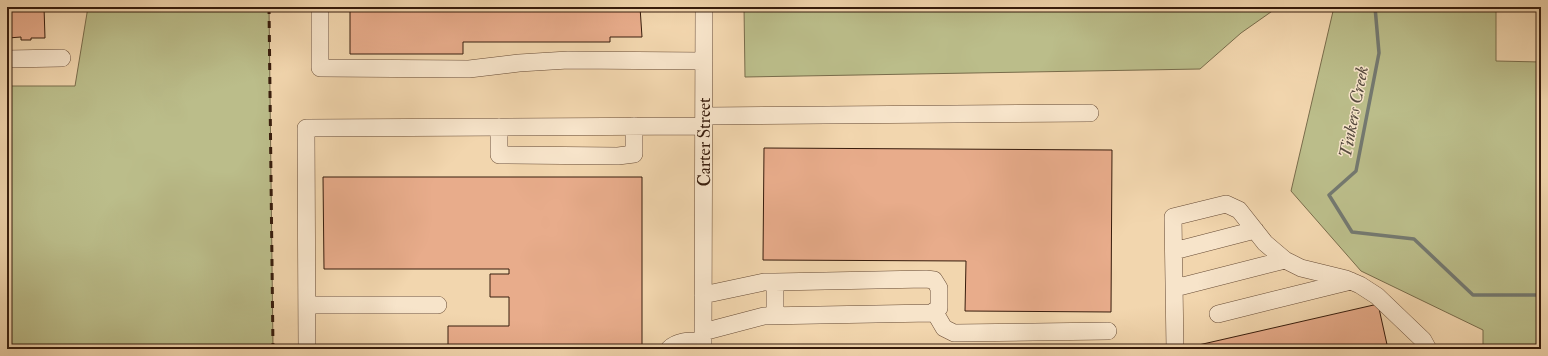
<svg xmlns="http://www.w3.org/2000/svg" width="1548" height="356" font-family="'IM FELL Double Pica',serif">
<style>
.green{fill:#bbbd8a;stroke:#796c4b}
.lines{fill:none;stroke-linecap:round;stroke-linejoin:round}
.stream{stroke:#747970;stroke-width:3.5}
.building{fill:#e8ac8b;stroke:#371c0c}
.minor-casing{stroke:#664a34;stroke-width:18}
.minor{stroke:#f7e4ca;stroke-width:17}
.rail{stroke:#371c0c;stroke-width:3;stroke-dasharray:7 7;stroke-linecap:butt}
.labels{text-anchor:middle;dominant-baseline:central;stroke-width:3;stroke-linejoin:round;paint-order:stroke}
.street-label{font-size:17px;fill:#371c0c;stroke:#f7e4ca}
.water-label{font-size:18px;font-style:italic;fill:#564a3e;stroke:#f7e4ca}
</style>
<rect width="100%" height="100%" fill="#f2d6ae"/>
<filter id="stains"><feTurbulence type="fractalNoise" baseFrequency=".005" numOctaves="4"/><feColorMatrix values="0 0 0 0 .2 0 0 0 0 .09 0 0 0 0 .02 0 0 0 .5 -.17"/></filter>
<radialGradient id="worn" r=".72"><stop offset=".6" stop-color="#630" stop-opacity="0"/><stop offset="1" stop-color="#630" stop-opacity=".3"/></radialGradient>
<path class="green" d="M88 7H269L273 349H7V86H75Z
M744 7H1278L1241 33 1200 69 745 77Z
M1334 7H1496V61L1541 62V349H1483V330L1361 271 1291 191Z"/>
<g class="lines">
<path class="stream" d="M1375 7 1379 53 1356 171 1329 195 1352 232 1414 239 1473 295H1541"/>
</g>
<path class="building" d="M7 7H44L45 38H31V40H21V37L8 38V40H7Z
M350 7H640L642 37H610V42H463V54H350Z
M764 148 1112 150 1111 312 965 311 966 261 763 260Z
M323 177H642V349H327V346H448V326H509V297H490V274H509V269H324Z
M1378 304 1388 349H1181Z"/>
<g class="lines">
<g class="minor-casing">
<path id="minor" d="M320 7V68L469 69 519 63 568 60 704 61
M7 59 62 58
M704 116 1090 113
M499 127V155L618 156 634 154V126
M1174 251 1255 230
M1175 288 1285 260
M307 305H438
M934 311 944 328 954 333 1108 331
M1218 314 1351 281
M775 316V282
M703 332 764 316 932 313 939 308V288L934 280 926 279 775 282H764L703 295
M307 349 306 128 704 126
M669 349C678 340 691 341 703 341
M703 349 704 7
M1175 349 1173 217 1226 204 1239 210 1265 243 1285 260 1301 268 1346 279 1360 285 1377 296 1423 340 1428 349"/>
</g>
<use href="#minor" class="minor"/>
<path class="rail" d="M269 7 273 349"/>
</g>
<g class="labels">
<g class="street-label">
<text transform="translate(704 142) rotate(-90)">Carter Street</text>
</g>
<g class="water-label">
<text transform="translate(1354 112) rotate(-79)">Tinkers Creek</text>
</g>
</g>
<rect width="1548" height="356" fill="none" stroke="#f2d6ae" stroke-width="24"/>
<rect x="8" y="8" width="1532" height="340" fill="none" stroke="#371c0c" stroke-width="2"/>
<rect x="12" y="12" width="1524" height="332" fill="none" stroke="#371c0c"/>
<rect width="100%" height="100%" filter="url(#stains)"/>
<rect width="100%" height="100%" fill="url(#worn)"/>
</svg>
